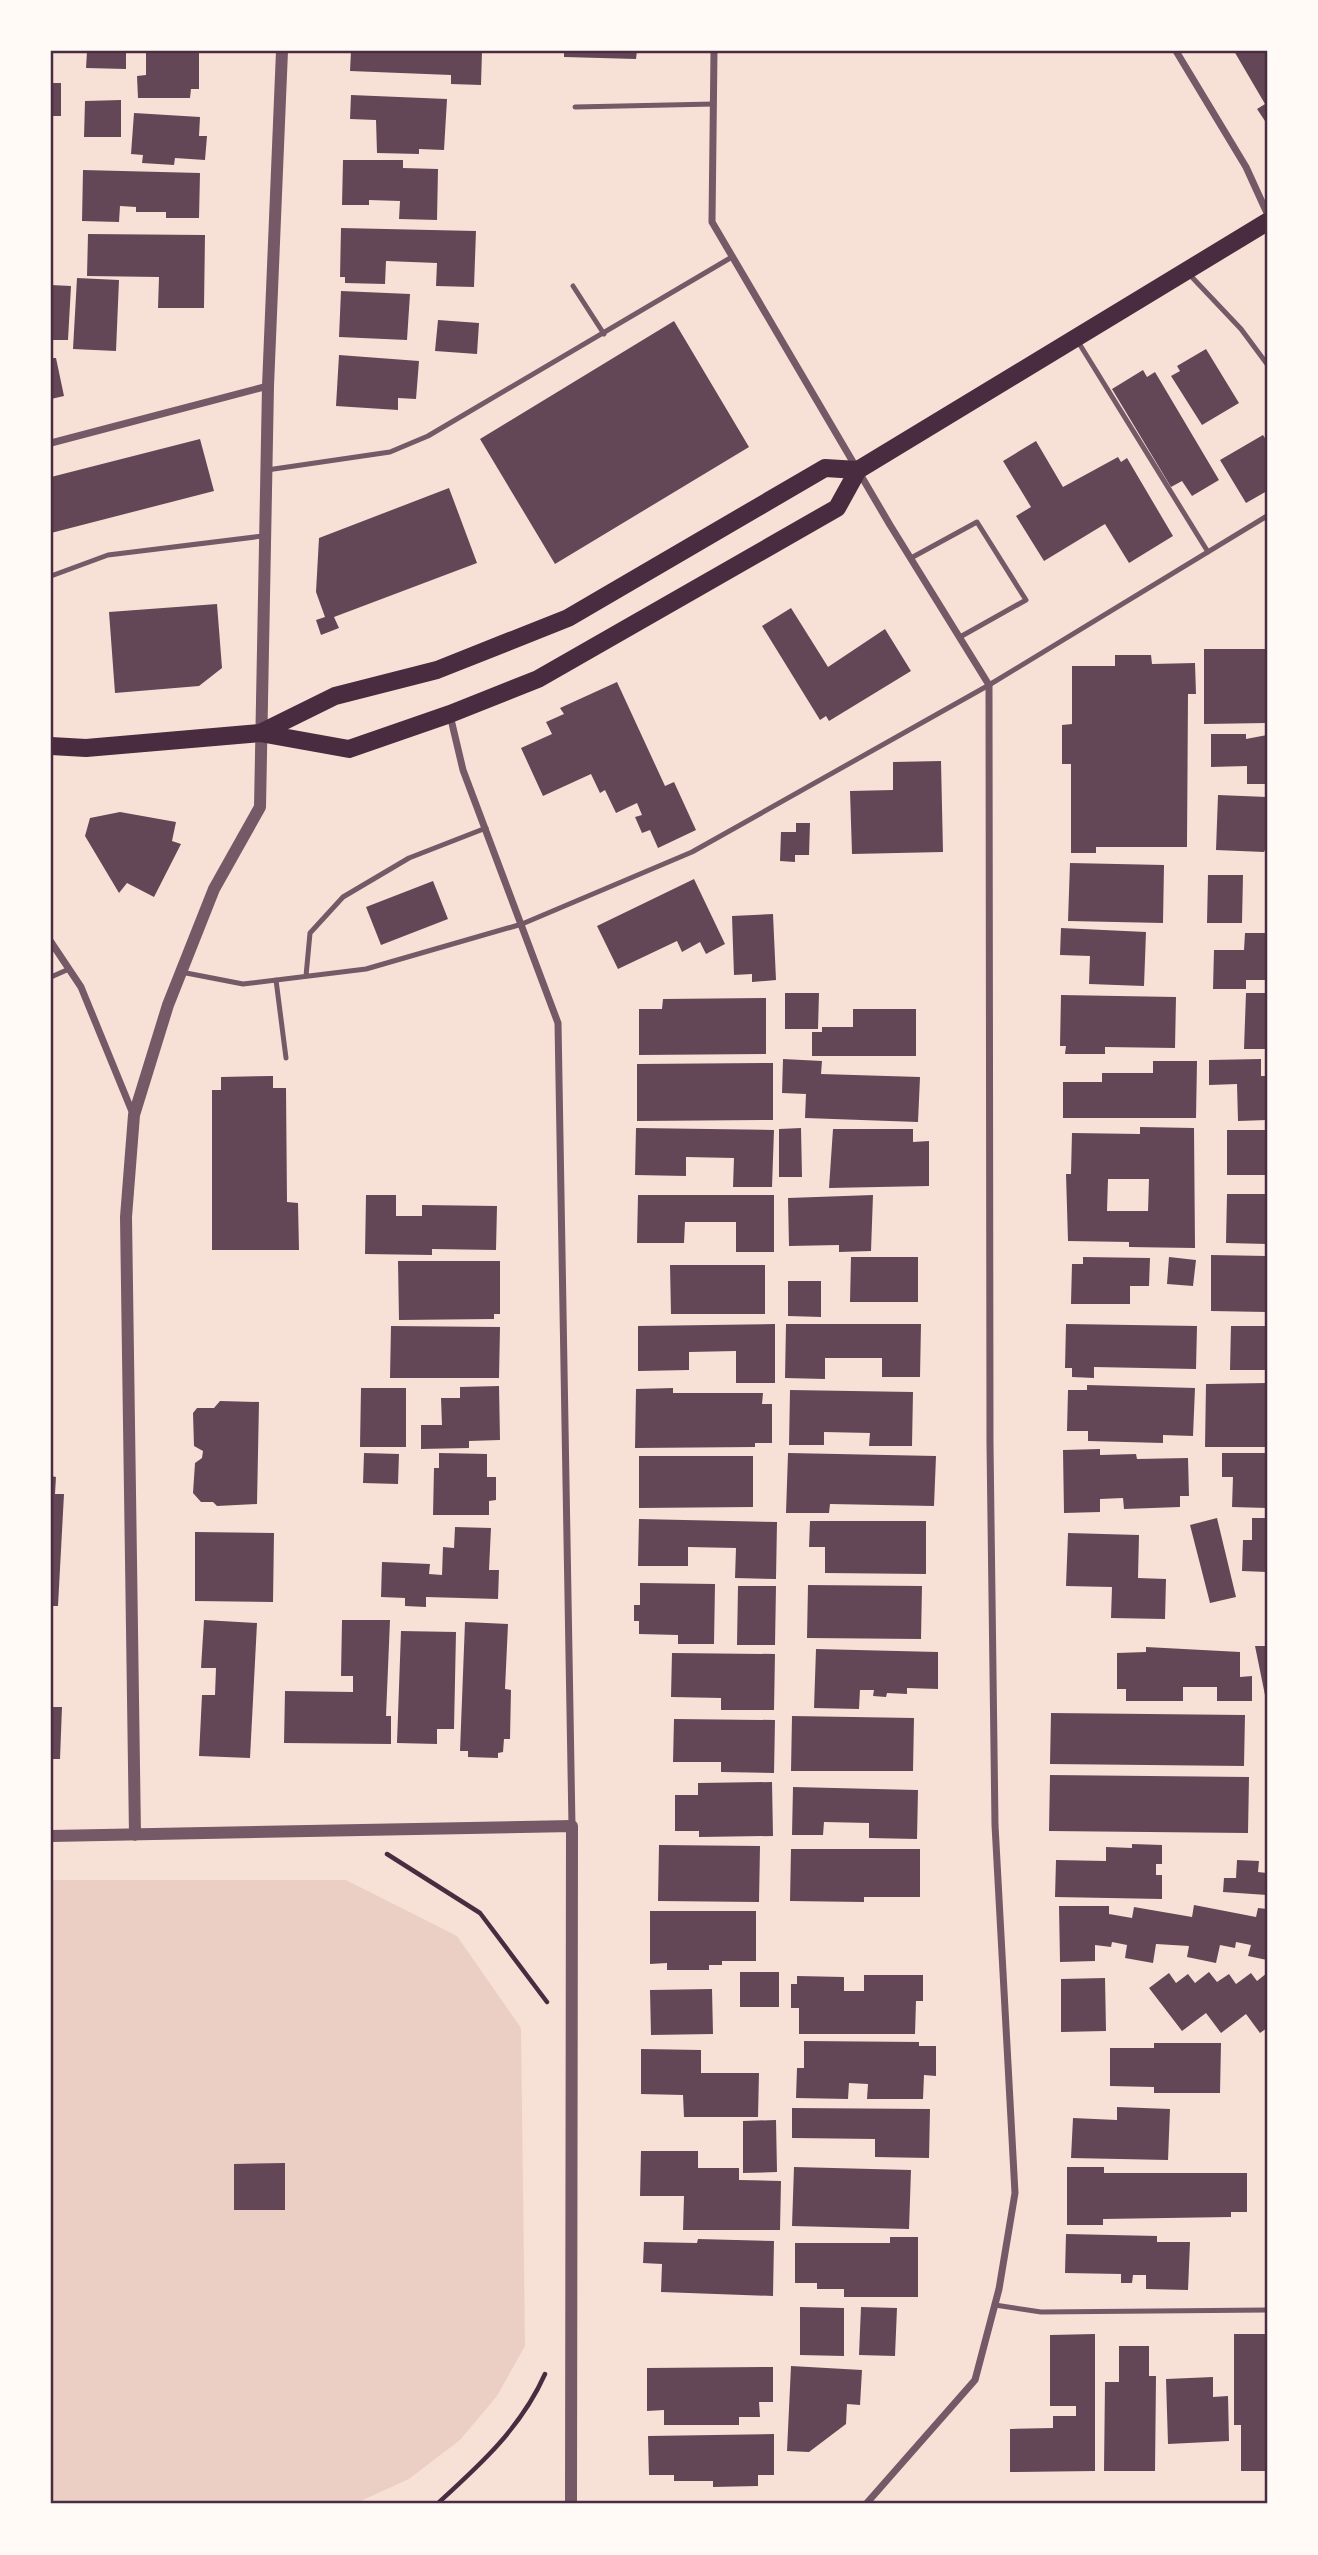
<svg xmlns="http://www.w3.org/2000/svg" width="1318" height="2555" font-family="'Golos Text',sans-serif">
<style>
.green{fill:#ebcfc5}
.building{fill:#644757;fill-rule:evenodd}
.lines{fill:none;stroke-linecap:round;stroke-linejoin:round}
.path{stroke:#4a2c40;stroke-width:4.5}
.service{stroke:#755966;stroke-width:5}
.minor{stroke:#755966;stroke-width:7}
.tertiary{stroke:#755966;stroke-width:12}
.primary{stroke:#4a2c40;stroke-width:18}
.neatline{fill:none;stroke:#4a2c40;stroke-width:2.5}
</style>
<rect width="100%" height="100%" fill="#f7e1d7"/>
<path class="green" d="M51 1880H346L457 1936 521 2028 525 2346 497 2396 460 2440 409 2479 354 2504H51Z"/>
<path class="building" d="M87 51H126V69L86 68Z
M146 51H199V89H191L190 98H138L137 76 146 75Z
M351 51H482L481 85 451 84V75L350 71Z
M564 51H637L636 59 564 57Z
M1234 51H1267V124L1257 109 1265 104Z
M51 83H61V116H51Z
M351 95 447 99 444 150 419 149V154L377 153 376 120 350 119Z
M121 100V137H84L85 101Z
M134 113 200 117 199 136H207L205 160 175 158 174 165 142 163 143 155 131 154Z
M343 160H403V168L438 169 437 220 399 219 400 201 369 200V205H342Z
M83 170 200 173 199 218H166V212H136V207L120 206 119 222 82 221Z
M341 228 476 231 474 287 436 286 437 263 386 261 385 284 345 283V277H340Z
M88 234 205 235 204 308H158L159 277 87 276Z
M77 278 119 280 116 351 73 349Z
M51 285 71 286 68 340H51Z
M341 291 410 294 407 340 339 337Z
M438 320 479 323 477 354 435 351Z
M674 321 749 447 555 564 480 439Z
M1206 349 1239 403 1202 425 1171 376 1180 371 1177 366Z
M339 355 419 361 416 399 398 398V410L336 406Z
M51 358H56L64 396 51 399Z
M1143 370 1147 377 1155 372 1219 480 1192 496 1182 481 1171 487 1112 389Z
M1263 435 1267 441V491L1246 503 1220 460Z
M200 439 214 491 51 533V477Z
M1036 441 1063 487 1118 457 1121 462 1127 458 1173 536 1129 563 1105 524 1044 561 1016 516 1031 507 1003 461Z
M449 488 477 563 334 617 339 628 321 635 316 620 325 617 316 592 319 538Z
M217 604 222 668 199 686 115 693 109 612Z
M791 608 828 667 885 629 911 671 829 721 826 716 820 720 762 626Z
M1204 649H1267V723L1204 724Z
M1115 655H1151L1152 664 1195 663 1196 694H1188L1187 847H1096V853H1071V764H1062V725L1072 724V666H1115Z
M617 682 665 786 674 782 696 830 658 848 650 830 642 833 635 817 642 815 637 803 616 813 605 790 600 793 591 774 543 796 521 748 552 734 546 722 564 714 560 708Z
M1211 734H1246V739L1267 735V784H1247V766L1211 767Z
M941 761 943 852 852 854 850 791 893 790V762Z
M1218 795 1267 797V846L1264 852 1216 850Z
M120 812 176 822 172 841 181 844 154 897 127 883 119 893 85 836 90 818Z
M796 823H810L809 855H795V862L780 861 781 832H796Z
M1070 863 1164 865 1163 923 1068 921Z
M1208 875H1243L1242 923H1207Z
M694 879 725 944 706 954 700 942 682 952 677 941 618 969 597 926Z
M433 881 448 919 381 945 366 907Z
M773 914 776 980 752 982V974L734 975 732 916Z
M1061 928 1146 932 1144 986 1089 984 1090 956 1060 955Z
M1245 933H1267V980H1246V989H1213L1214 950H1244Z
M785 993H819L818 1029H785Z
M1246 993H1267V1049H1244Z
M1061 995 1176 997 1175 1048 1105 1047V1054H1065L1066 1046H1060Z
M766 998V1054L639 1055V1009H662L663 999Z
M853 1009H916V1056H812V1032H822V1027H853Z
M783 1059 822 1061 821 1074 920 1077 918 1122 805 1118 806 1094 782 1093Z
M1261 1059V1076H1267V1120L1238 1121 1237 1084 1209 1085V1060Z
M1153 1061H1197L1196 1118H1063V1082H1102V1073H1153Z
M773 1063V1120L637 1121V1064Z
M273 1076V1088H286L287 1202 298 1203 299 1250H212V1090H221V1077Z
M1140 1127 1194 1128 1195 1248 1129 1247V1242L1068 1241 1066 1174H1071L1072 1133 1140 1134ZM1108 1179H1149L1148 1211H1107Z
M636 1128 774 1130 772 1187H733L734 1158 686 1157V1176L635 1175Z
M801 1128 802 1177H779V1129Z
M833 1129H913V1142L929 1141V1186L829 1188Z
M1227 1130H1267V1175H1227Z
M1227 1194H1267V1244L1226 1243Z
M366 1195H396V1216H422V1205L497 1206 496 1250 432 1249V1255L365 1254Z
M638 1195H774V1252H736V1222H685L684 1243H637Z
M873 1195 871 1251 839 1252V1245L789 1246 788 1198Z
M1211 1255 1267 1256V1312L1211 1311Z
M851 1257H918V1302H850Z
M1083 1257 1150 1258 1149 1286H1130V1304H1071L1072 1264H1083Z
M1169 1257 1196 1260 1193 1286 1167 1284Z
M398 1261H500V1314H494V1319L399 1320Z
M670 1265H765V1314H671Z
M788 1281H821V1317L788 1316Z
M775 1324V1383H736V1351L689 1352V1370L638 1371V1326Z
M786 1324H921L920 1377H882V1358H825V1379L785 1378Z
M1066 1324 1197 1326 1196 1369 1094 1367V1378L1072 1377V1368H1065Z
M391 1326 500 1327 499 1378H390Z
M1231 1326H1267V1370H1230Z
M1267 1383V1447H1205L1206 1384Z
M1087 1385 1195 1388 1193 1436 1163 1435V1443L1088 1441V1431H1067L1068 1390H1087Z
M499 1386 500 1440 469 1441V1448L421 1449V1425H442L441 1398H460V1387Z
M361 1388H406V1447H360Z
M673 1388V1393H763L762 1404H772V1443H755V1447L635 1448 636 1389Z
M790 1390 913 1392 912 1446H869L870 1433 824 1432V1445H789Z
M220 1401 259 1402 257 1504 217 1506 213 1502H201L193 1493 195 1463 202 1458 203 1451 194 1446 193 1413 197 1408H214Z
M1100 1449V1455L1136 1454 1137 1459 1188 1458 1189 1496H1180V1507L1124 1509 1123 1498 1100 1499V1512L1064 1513 1063 1450Z
M364 1453 399 1454 398 1484 363 1483Z
M439 1453 487 1454V1477H496V1500L489 1501V1515H433L434 1468H439Z
M788 1453 936 1456 934 1506 830 1504 829 1513H786Z
M1222 1453H1267V1508L1232 1507 1233 1477H1222Z
M639 1456H753V1507L639 1508Z
M51 1476 56 1477 55 1494H64L58 1606H51Z
M1217 1518 1236 1597 1210 1603 1190 1525Z
M1252 1518H1267V1572L1242 1571 1243 1540H1252Z
M639 1519 777 1522 776 1579 735 1578 736 1548 688 1547V1566H638Z
M810 1521H926V1574L825 1573V1547H809Z
M455 1527 491 1528 489 1570H499L498 1599 426 1597V1607L405 1606V1598L381 1597 382 1562 430 1564 429 1574 442 1575 443 1547 454 1548Z
M195 1532 274 1533 273 1602 195 1601Z
M1068 1533 1139 1535 1138 1578 1166 1579 1165 1619 1111 1618 1112 1587 1066 1586Z
M640 1583 715 1584 714 1644H678V1635L639 1634V1621H634V1605H640Z
M808 1585 922 1586 921 1639 807 1638Z
M738 1586H776L775 1645H737Z
M204 1620 257 1623 250 1758 199 1756 202 1695H215L216 1668H201Z
M342 1620H390L386 1716H391V1744L284 1743 285 1691 353 1692V1676H341Z
M465 1622 508 1624 505 1689 511 1690 510 1739H504L503 1752 498 1753V1758L468 1757V1751H460Z
M401 1631 456 1632 454 1729H437V1744L397 1743Z
M1255 1646H1267V1699L1266 1700Z
M1146 1647 1240 1652V1677L1252 1676V1701H1217V1687H1183V1701H1126V1689H1117V1653L1146 1652Z
M816 1649 938 1652V1689L907 1688V1694L887 1693 886 1697 873 1696 874 1690H860L859 1709 814 1708Z
M672 1653 775 1654 774 1710H721V1698L671 1697Z
M51 1707H62L60 1759H51Z
M1051 1713 1245 1715 1244 1766 1050 1764Z
M792 1716 914 1718 913 1771H791Z
M674 1719 775 1720 774 1773 721 1772V1762H673Z
M1050 1775 1249 1777 1248 1833 1049 1831Z
M772 1782 773 1836 699 1837V1831H675V1795H698V1783Z
M793 1787 918 1790 917 1839 869 1838V1823L824 1822 823 1835H792Z
M1132 1844 1162 1845V1864H1156V1875H1162V1899L1055 1897 1056 1860 1106 1861V1847L1132 1848Z
M659 1845 760 1846 759 1902 658 1901Z
M791 1849H920V1897H864V1902L790 1901Z
M1237 1860 1259 1861 1258 1872 1267 1873V1895L1223 1892 1224 1878H1236Z
M1194 1905 1256 1917 1258 1908 1267 1909V1960L1248 1956 1251 1945 1236 1942 1235 1948 1220 1945 1216 1963 1187 1957 1189 1946 1156 1944 1153 1963 1125 1958 1127 1945 1112 1942 1111 1947 1095 1945V1961L1060 1962 1059 1906H1109V1914L1132 1918 1134 1907 1192 1917Z
M650 1911H756V1961H722V1965H709V1970H667V1963L650 1964Z
M740 1972H779V2007H740Z
M1209 1972 1217 1982 1229 1974 1236 1984 1251 1973 1257 1981 1267 1973V2028L1260 2033 1246 2014 1221 2033 1206 2013 1182 2031 1149 1988 1169 1973 1176 1983 1188 1974 1195 1983Z
M864 1975H923V2001H916L915 2034H799V2008H791V1984H797V1976L844 1977V1991H864Z
M1105 1978 1106 2031 1061 2032V1979Z
M712 1989 713 2034 651 2035 650 1990Z
M804 2041 919 2042V2046H936V2076L924 2075 923 2099H867L868 2084 849 2083 848 2099 796 2098 797 2068H804Z
M1154 2043H1221L1220 2093H1154V2087L1110 2086V2048H1154Z
M641 2049 701 2050V2073H759L758 2117H684L683 2095 641 2094Z
M1117 2107 1170 2109 1168 2160 1071 2158 1073 2118 1117 2120Z
M792 2108 930 2109 929 2158 875 2157V2139L792 2138Z
M776 2120 777 2172 743 2173V2121Z
M641 2151H698V2168H739V2180L781 2181 780 2230H683L684 2196H640Z
M285 2163V2210H234V2164Z
M794 2167 911 2170 909 2229 792 2226Z
M1067 2167H1104V2173H1247V2212H1231V2217L1103 2219V2225H1067Z
M1066 2234 1157 2236V2242H1190L1188 2290 1146 2289V2275H1133L1132 2283H1121V2274L1065 2273Z
M890 2237H918V2297H844V2289H817V2283H795V2243H890Z
M698 2239 774 2241 773 2296 661 2292 662 2264 643 2263 644 2242 697 2243Z
M800 2307 844 2308V2356L800 2355Z
M861 2307 897 2308 895 2356 859 2355Z
M1095 2334V2471L1010 2472V2429L1053 2428V2416H1076V2406H1050V2335Z
M1234 2334H1267V2471H1241V2425H1234Z
M1119 2346H1149V2376H1156L1155 2471H1104L1105 2382H1119Z
M791 2366 862 2370 860 2405 847 2404 846 2424 809 2452 787 2451Z
M773 2367V2402H759L760 2417H739V2425H664V2410L647 2411V2368Z
M1213 2377V2397L1228 2396 1229 2441 1168 2444 1166 2379Z
M774 2434V2475H758V2486L713 2487V2481H674V2475H649L648 2436Z"/>
<g class="lines">
<path class="path" d="M387 1854 480 1913 547 2002
M437 2504C480 2465 521 2428 545 2374"/>
<path class="service" d="M575 107 714 104
M1188 273 1241 329 1267 364
M573 286 604 334
M1077 340 1208 552
M267 470 390 452 428 436 732 257
M911 558 977 522 1026 600 960 637
M51 576 108 555 263 536
M181 972 243 984 366 969 522 924 692 852 989 685 1267 516
M306 976 310 933 343 897 409 858 486 828
M51 977 69 969
M276 980 286 1058
M995 2305 1041 2312 1267 2310"/>
<path class="minor" d="M714 51 712 222 890 525 989 685 990 1444 995 1825 1015 2193 999 2289 975 2380 866 2504
M1176 51 1246 167 1267 213
M51 443 268 386
M450 715 463 770 558 1023 572 1826
M51 942 81 987 133 1114"/>
<path class="tertiary" d="M135 1835 126 1217 134 1115 168 1005 214 889 260 807 268 386 282 51
M51 1836 572 1826 571 2504"/>
<path class="primary" d="M260 733 335 696 437 670 568 618 825 468 858 470
M51 746 86 748 260 733 349 749 450 714 538 679 837 508 858 470 1267 222"/>
</g>
<rect width="1318" height="2555" fill="none" stroke="#fffaf5" stroke-width="105"/>
<rect x="52" y="52" width="1214" height="2450" class="neatline"/>
</svg>
